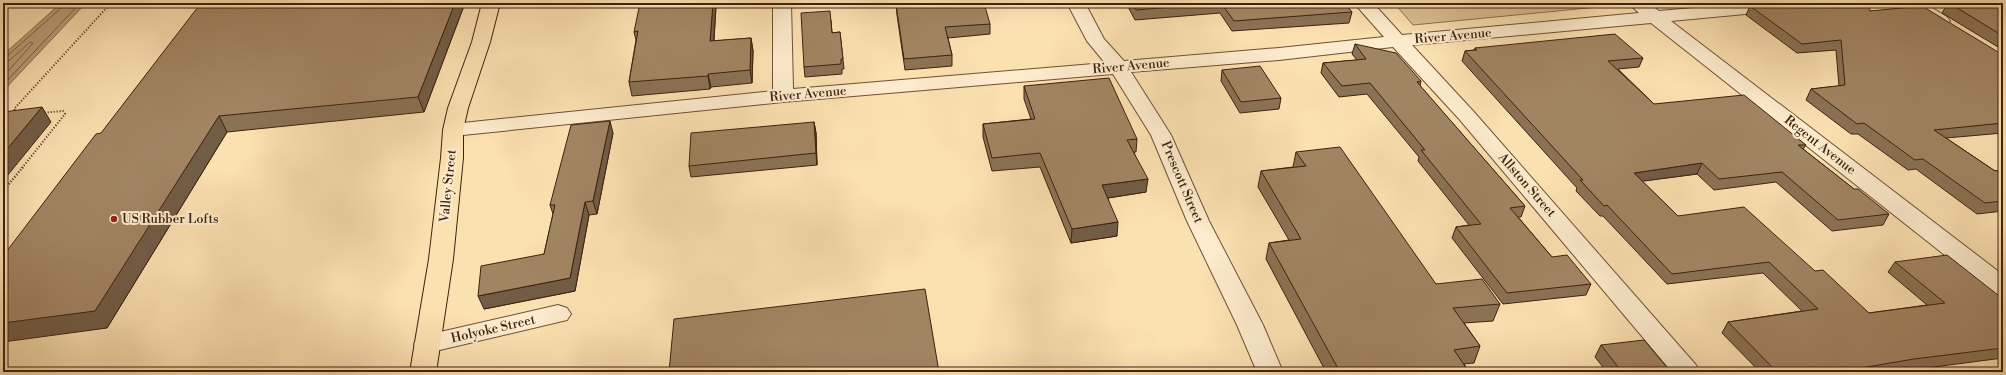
<svg xmlns="http://www.w3.org/2000/svg" width="2006" height="375" font-family="'Libre Bodoni',serif">
<style>
.green{fill:#dbc094;stroke:#8d7051}
.water{fill:#bb9f79;stroke:#896d4e}
.lines{fill:none;stroke-linecap:round;stroke-linejoin:round}
.shore{stroke:#7d6044;stroke-width:1}
.minor-casing{stroke:#6e5136;stroke-width:2}
.major-casing{stroke:#3f210e;stroke-width:2}
.path-far1{stroke:#3f210e;stroke-width:2;stroke-dasharray:1 2;stroke-linecap:butt}
.path{stroke:#3f210e;stroke-width:2.5;stroke-dasharray:1 2;stroke-linecap:butt}
.minor{fill:#fcebcc;fill-rule:evenodd}
.major{fill:#fbe0b0;fill-rule:evenodd}
.wall{fill:#8a7254;stroke:#3f210e}
.shaded-wall{fill:#715c45;stroke:#3f210e}
.building{fill:#a18462;stroke:#3f210e}
.poi-dot{fill:#8f2418;stroke:#fcebcc;stroke-width:1.5}
.labels{text-anchor:middle;dominant-baseline:central;stroke-width:4;stroke-linejoin:round;paint-order:stroke}
.street-label{font-size:13px;fill:#3f210e;stroke:#fcebcc}
.poi-label{font-size:13px;fill:#3f210e;stroke:#fcebcc;text-anchor:start}
</style>
<rect width="100%" height="100%" fill="#fbe0b0"/>
<filter id="stains"><feTurbulence type="fractalNoise" baseFrequency=".005" numOctaves="4"/><feColorMatrix values="0 0 0 0 .2 0 0 0 0 .09 0 0 0 0 .02 0 0 0 .5 -.17"/></filter>
<radialGradient id="worn" r=".72"><stop offset=".6" stop-color="#630" stop-opacity="0"/><stop offset="1" stop-color="#630" stop-opacity=".3"/></radialGradient>
<path class="green" d="M1394 3H1616L1619 5 1413 25Z"/>
<path class="water" d="M61 3H86L3 91V55Z"/>
<g class="lines">
<path class="shore" d="M3 57 7 56 61 8 63 3
M3 62 10 60 30 42 33 43 3 77
M3 85 80 3"/>
<g class="minor-casing">
<path id="minor" d="M773 3H791L793 89 1105 63 1087 41 1067 3H1085L1104 39 1124 61 1279 48 1384 37 1354 3H1373L1402 35 1639 13 1628 3H1648L1659 11 1751 3H1817L1814 7 1808 8 1671 21 2003 275V296L1994 294 1651 23 1412 45 1474 112 1696 365 1700 372H1672L1460 120 1393 47 1279 60 1131 72 1171 135 1209 221 1263 325 1283 372H1257L1237 325 1187 221 1151 135 1113 74 783 102 453 136 446 134 443 130 446 126 453 124 773 91Z
M1903 3H1924L1947 17 1950 21 1947 25C1933 28 1918 14 1906 7Z
M558 305 567 308 571 314 567 320 427 353 418 351 414 344 418 337 427 335Z"/>
</g>
<g class="major-casing">
<path id="major" d="M482 3H500L490 42 468 108 463 130V158L453 259 436 372H410L429 259 441 158 443 130 448 108 472 42Z"/>
</g>
<path class="path-far1" d="M1506 3 1512 8
M17 112 14 109 111 3
M22 168 65 114 63 111 41 113"/>
<path class="path" d="M3 191 23 167"/>
<use href="#minor" class="minor"/>
<use href="#major" class="major"/>
</g>
<path class="wall" d="M201 3H465L424 112 227 132 107 328Z
M1126 3H1344L1352 12 1349 23 1232 31 1220 13 1135 20Z
M1948 3H2003V50L1942 13Z
M896 4 990 24V34L948 38 952 55V66L905 70 897 15Z
M716 6 714 41 751 38 753 51 752 83 711 87 710 89 632 96 629 82 636 40 634 32Z
M1750 6 1870 11 2003 55V133L1946 138 1995 171 2003 170V211L1977 214 1916 169 1908 170 1858 134H1851L1806 100 1811 89 1839 86 1836 50 1797 53 1746 15Z
M831 20 832 33 840 32 844 69H842V74L805 77 804 67Z
M1355 44 1421 81 1420 86 1525 206 1521 217H1518L1552 257 1591 284 1586 295 1503 304 1452 238 1456 227 1469 225 1418 161 1419 157 1367 94 1339 97 1321 73 1323 63 1357 60 1352 54Z
M1475 48 1643 58 1639 67 1618 69 1654 104 1806 145 1803 149 1854 189 1889 214 1883 225 1832 231 1776 182 1714 190 1697 174 1642 181 1678 216 1815 271 1869 313 1927 305 1888 272 1895 262 2003 299V358L1895 372H1760L1722 333 1728 322 1802 311 1763 273 1667 284 1603 216H1600L1576 191 1577 188 1462 61 1465 51 1474 50Z
M1222 70 1281 98 1279 109 1240 113 1221 81Z
M1024 86 1137 139 1136 152H1134L1146 192 1108 198 1117 236 1071 243 1040 167 992 171 983 137V124L1031 119 1024 99Z
M814 122 816 133 817 165 691 177 689 166Z
M613 133 597 214 589 215 575 291 484 309 544 254 553 214 550 205Z
M1296 152 1436 284 1500 304 1493 321 1464 323 1480 346 1474 363 1464 364 1469 372H1326L1266 259 1269 243 1289 240 1258 187 1261 171 1293 167Z
M1601 345 1671 372H1607L1595 357Z"/>
<path class="shaded-wall" d="M455 3H465L424 112 418 97Z
M713 3H716V6L713 54 710 41Z
M751 38 753 51 752 83 750 70Z
M708 74 711 87 710 89 708 76Z
M42 107 51 122 3 181V154Z
M219 116 227 132 107 328 3 342V323Z
M610 121 613 133 597 214 593 201Z
M814 122 816 133 817 165 816 153Z
M1702 163 1697 174 1629 183 1634 173Z
M1148 179 1146 192 1101 199 1102 185Z
M585 202 589 215 575 291 484 309 478 296 570 278Z
M1118 222 1117 236 1071 243 1072 229Z"/>
<path class="building" d="M201 3H455L418 97 219 116 95 311 3 323V256L96 134 101 133Z
M640 3H713L710 41 751 38 750 70 708 74V76L629 82 638 31 634 32Z
M915 3H984L990 24 945 27 952 55 904 59 896 4Z
M1132 3H1218L1136 10Z
M1221 3H1344L1352 12 1234 21Z
M1779 3H1869L1870 11 1922 6 2003 55V57H1999L2003 60V123L1934 130 1995 171 2003 170V201L1985 203 1923 159 1915 160 1864 123 1857 124 1811 89 1845 85 1841 40 1802 44 1750 6Z
M1949 3H2003V36Z
M830 11 832 33 840 32 843 59H841V64L804 67 801 13Z
M1615 34 1643 58 1608 61 1654 104 1744 95 1806 145H1798L1854 189H1858L1889 214 1838 220 1782 172 1719 179 1702 163 1634 173 1678 216 1744 207 1815 271 1823 270 1869 313 1945 303 1895 262 1947 255 2003 299V348L1914 359 1837 372H1777L1728 322 1818 309 1769 262 1672 274 1607 205 1604 206 1580 180H1583L1465 51 1477 50 1475 48Z
M1355 44 1396 53 1421 81 1417 82 1525 206 1510 208 1552 257 1567 255 1591 284 1507 293 1456 227 1481 224 1421 150H1425L1370 83 1342 86 1323 63 1366 59Z
M1260 66 1281 98 1241 102 1222 70Z
M1109 78 1137 139 1127 140 1148 179 1102 185 1118 222 1072 229 1040 153 992 158 983 124 1035 119 1024 86Z
M42 107 3 154V112Z
M610 121 593 201 585 202 570 278 478 296 481 266 544 254 555 205H550L571 125Z
M814 122 816 153 689 166 691 133Z
M1340 147 1436 284 1482 279 1500 304 1453 308 1480 346 1454 350 1469 372H1340L1269 243 1301 239 1261 171 1306 166 1296 152Z
M925 289 939 372H669L674 319Z
M1644 340 1671 372H1622L1601 345Z"/>
<circle class="poi-dot" cx="114" cy="219" r="4"/>
<g class="labels">
<g class="street-label">
<text transform="translate(1453 36) rotate(-5)">River Avenue</text>
<text transform="translate(1131 66) rotate(-5)">River Avenue</text>
<text transform="translate(808 94) rotate(-5)">River Avenue</text>
<text transform="translate(1820 145) rotate(38)">Regent Avenue</text>
<text transform="translate(1182 182) rotate(67)">Prescott Street</text>
<text transform="translate(1527 185) rotate(49)">Allston Street</text>
<text transform="translate(448 186) rotate(-84)">Valley Street</text>
<text transform="translate(493 329) rotate(-13)">Holyoke Street</text>
</g>
<g class="poi-label">
<text x="122" y="219">US Rubber Lofts</text>
</g>
</g>
<rect width="2006" height="375" fill="none" stroke="#fbe0b0" stroke-width="16"/>
<rect x="4" y="4" width="1998" height="367" fill="none" stroke="#3f210e" stroke-width="2"/>
<rect x="8" y="8" width="1990" height="359" fill="none" stroke="#3f210e"/>
<rect width="100%" height="100%" filter="url(#stains)"/>
<rect width="100%" height="100%" fill="url(#worn)"/>
</svg>
